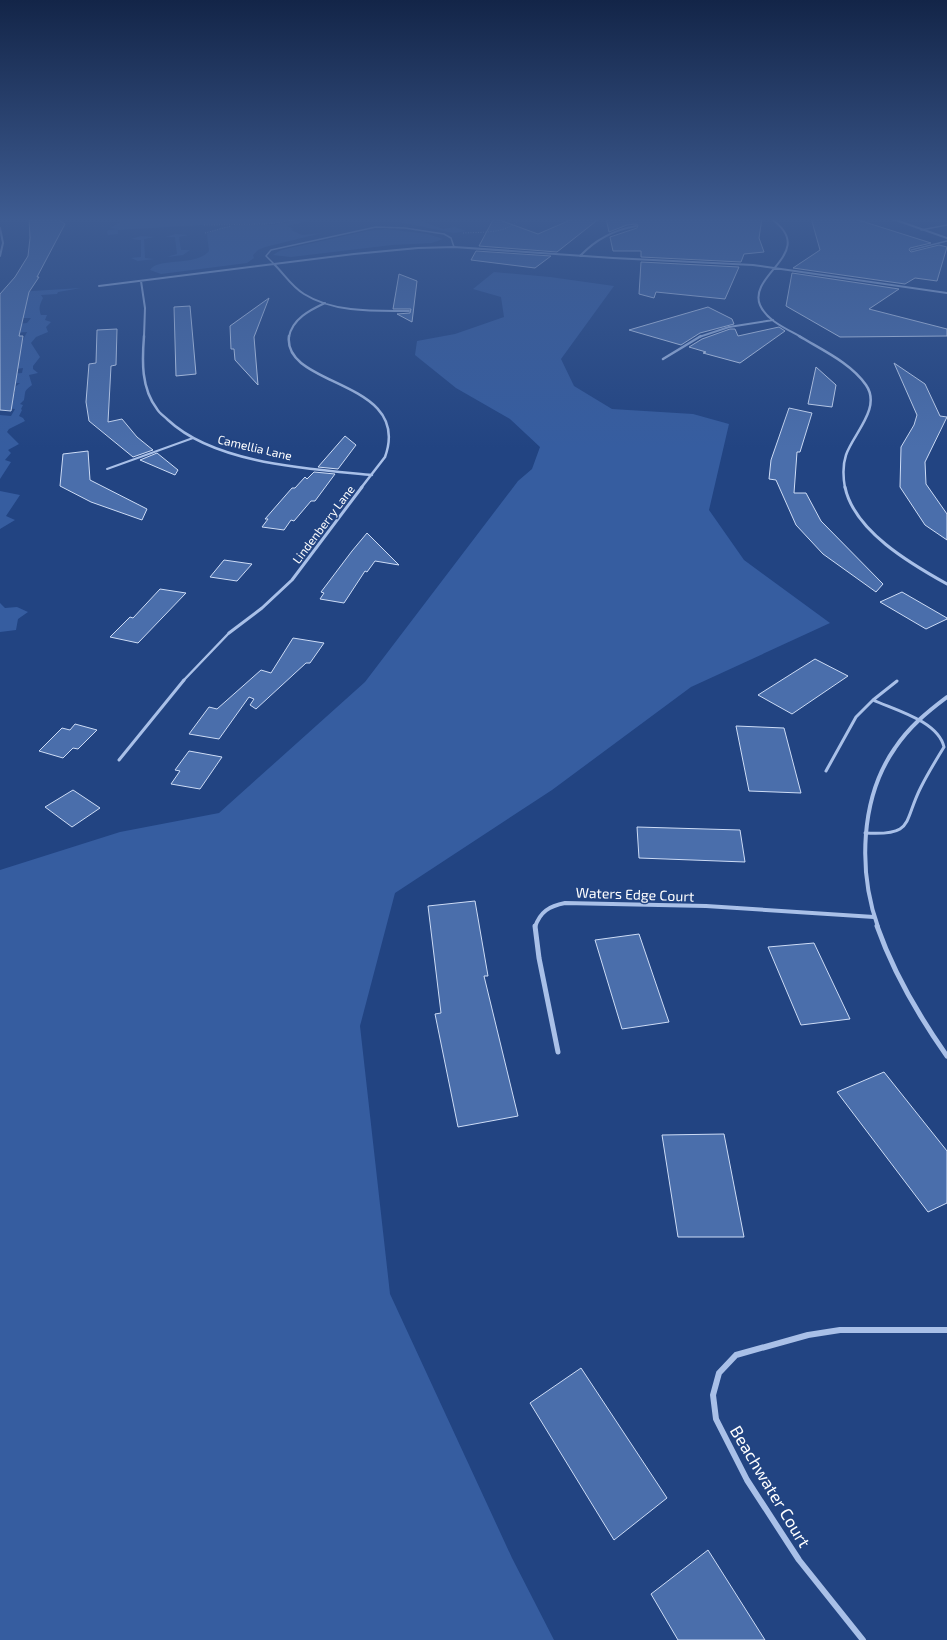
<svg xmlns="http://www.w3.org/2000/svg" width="947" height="1640" font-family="'Exo 2',sans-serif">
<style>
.green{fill:#365da0}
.building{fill:#4a6eab;stroke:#cddcf6}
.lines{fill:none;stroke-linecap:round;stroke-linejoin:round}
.path{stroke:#a9c0e8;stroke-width:1;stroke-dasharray:1 1.5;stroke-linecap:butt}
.lane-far3{stroke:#a9c0e8;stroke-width:1.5}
.lane-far2{stroke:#a9c0e8;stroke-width:2}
.lane-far1{stroke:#a9c0e8;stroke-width:2.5}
.lane{stroke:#a9c0e8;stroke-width:3}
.street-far5{stroke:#a9c0e8;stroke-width:2}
.street-far4{stroke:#a9c0e8;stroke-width:2.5}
.street-far3{stroke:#a9c0e8;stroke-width:3}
.street-far2{stroke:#a9c0e8;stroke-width:4}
.street-far1{stroke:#a9c0e8;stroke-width:5}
.street{stroke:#a9c0e8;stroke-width:6}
.labels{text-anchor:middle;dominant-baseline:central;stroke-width:3;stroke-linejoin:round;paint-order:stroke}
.far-street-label{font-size:12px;fill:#fff;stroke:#224482}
.street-label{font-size:14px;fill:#fff;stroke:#224482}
.near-street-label{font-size:17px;fill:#fff;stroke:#224482}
</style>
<rect width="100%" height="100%" fill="#224482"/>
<path class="green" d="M120 218H303L304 219 269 224H218L118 230V234L108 235 107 232 108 230 119 229 110 228 120 222Z
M413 218 443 229 455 227 466 231 454 233 398 222H402L399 221Z
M305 219 308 221 287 226 294 229 291 230 302 235 322 233 265 247 258 250 253 255 254 258 247 263 161 274 150 270C158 257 196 267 209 251L207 234C225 222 248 226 268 225 281 224 293 221 305 219Z
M386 229 428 234 443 239 432 243 392 245 291 257 273 255 281 250 367 231Z
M176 234 188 235 179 237 181 250H190L183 255 167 257 177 254 175 237H165Z
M141 236 154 237 144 239 145 258 154 259 138 261 131 258 141 257V240L131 239Z
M494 272 550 277 614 286 561 359 574 386 612 409 693 414 729 424 709 510 744 560 830 623 691 687 552 790 395 893 360 1026 390 1294 512 1558 554 1640H0V870L120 832 219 813 365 682 518 481 532 469 540 447 510 419 456 388 415 355 417 341 455 334 504 317 501 297 473 289Z
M81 288 58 292 57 294 41 295 43 298C40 304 38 308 41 315H47L45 320 51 322 46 327 48 332 36 337 31 343 40 357 33 366V369L38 373 29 375 32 385C23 392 26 391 24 400L20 404 23 405 21 409 22 410 19 416 23 418 25 421 9 429 7 432 19 444 8 450 11 453 5 460 11 462 0 479V415L11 416 15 409 6 408 10 394 15 393V387L20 383 8 384 9 374 22 373 23 368 16 369 22 342 27 332 0 334 18 324 27 323 31 318H23L0 302V293Z
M0 491 20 495 6 516 15 520 0 529Z
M0 603 5 608 17 607 28 612 18 619 16 630 0 632Z"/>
<path class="building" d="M29 218H56L65 224 37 277H39L29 292 19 336H23L11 411 0 410V294L15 277 28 256 30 238Z
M494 218 538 234 575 218H600L557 252 479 246Z
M606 218H762L759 238 764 252 744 254 741 262 641 257V251H613L610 237 637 228 638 225 636 224 627 225 609 232Z
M811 218H852L931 243 910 248 909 250 911 252 939 245 947 247 937 281 915 278 905 284 793 268 820 250Z
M476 251 551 256 535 268 471 260Z
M641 262 739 267 725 299 656 292 654 298 639 294Z
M792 273 899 289 869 309 947 329V336L840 337 786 306Z
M399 274 417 281 412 322 397 314 410 313 411 309H393Z
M269 298 254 337 258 385 235 360 234 349H231L230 326Z
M190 306 196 374 176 376 174 307Z
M708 307 732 319 734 324 700 333 681 345 629 330Z
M779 327 785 331 740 363 703 353 706 352 689 347 702 339 730 329H735L738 336Z
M117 329 116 365 111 366 108 422 122 419 137 437 153 450 133 457 89 421 86 402 89 364 96 363 97 330Z
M894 363 925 384 940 416 947 417 925 462 926 484 947 514V540L925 525 900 487 901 447 914 425 917 415Z
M816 367 836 385 832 407 808 404Z
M789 408 812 413 800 452H797L794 493H806L821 521 883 584 876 592 823 554 796 525 776 480 769 479 771 460Z
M345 436 356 445 338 469 318 467Z
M88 451 90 480 147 509 142 520 91 502 60 486 63 454Z
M157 453 178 470 175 475 140 460Z
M314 472 335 474 315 501H311L294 521 291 520 284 530 262 527 268 519H265L292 488H295L305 477 307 479Z
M367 533 399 565 375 561 367 572 365 571 344 603 320 599 324 593 321 592 352 551Z
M224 560 252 564 237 581 210 577Z
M160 589 186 593 138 643 110 637 130 617 133 618Z
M902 592 947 618V619L926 629 880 602Z
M293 638 324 643 310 663H306L256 709 250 705 254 699 249 697 219 739 189 734 209 707 217 709 261 670 271 673Z
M815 659 848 676 792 714 758 695Z
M75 724 97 730 78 749 73 748 63 758 39 751 62 728 70 730Z
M736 726 784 728 801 793 749 791Z
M189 751 222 757 200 789 171 784 180 771 175 770Z
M73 790 100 808 72 827 45 807Z
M637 827 740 830 745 862 639 858Z
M475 901 488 976H484L518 1116 458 1127 435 1014 441 1013 428 906Z
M639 934 669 1022 622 1029 595 940Z
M814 943 850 1019 801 1025 768 947Z
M884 1072 947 1151V1203L928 1212 837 1092Z
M724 1134 744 1237H678L662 1135Z
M581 1368 667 1498 614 1540 530 1403Z
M708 1550 765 1640H678L651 1594Z"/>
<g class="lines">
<path class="path" d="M204 225 267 224 310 218
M205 233 231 226
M463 233C481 232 502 234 517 222V218"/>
<path class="lane-far3" d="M921 230 947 225
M911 250 947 241
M274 264 266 256 271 250 376 227 405 228 444 234 451 238 454 247"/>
<path class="lane-far2" d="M107 469 193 438"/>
<path class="lane-far1" d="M183 681 229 633"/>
<path class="lane" d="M119 760 184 680
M826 771 856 717 873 700
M865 833C915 836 903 822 921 787 928 773 936 760 944 747 938 721 895 710 873 700L897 681"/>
<path class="street-far5" d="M770 218C820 252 747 274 760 305 767 321 787 329 801 337
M890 218 947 238
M0 228 3 243 0 256
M580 256C596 239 613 230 636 226
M274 264C284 274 292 287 304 294 334 313 376 311 409 311
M141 281 145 308 144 337
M99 286 354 254 418 248 454 247 613 258 753 265 947 293
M289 337C292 319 310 310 325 303
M699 337 729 327 773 320"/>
<path class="street-far4" d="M144 336C142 361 141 388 157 409 159 413 164 416 168 420 215 464 310 469 372 475
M289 336C282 388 413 379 385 457L361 488
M799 336C822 350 851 363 866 385 882 408 853 434 846 455 842 467 843 477 845 488
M663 359 701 336"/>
<path class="street-far3" d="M845 487C854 531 911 564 947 584
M229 633 262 608 292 580 362 487"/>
<path class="street-far2" d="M535 927C540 912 549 906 565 903L706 906 874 917
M878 927C858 871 860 798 895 748 909 727 927 712 947 697"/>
<path class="street-far1" d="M535 926 539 958 558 1052
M877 926C894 974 918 1015 947 1056"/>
<path class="street" d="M863 1640 799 1560 747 1480 716 1419 713 1395 719 1373 736 1355 808 1335 840 1330H947"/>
</g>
<linearGradient id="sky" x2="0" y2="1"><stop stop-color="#132548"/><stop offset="0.49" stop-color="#3e5c92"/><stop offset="1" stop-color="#3e5c92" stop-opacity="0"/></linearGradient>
<rect width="947" height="448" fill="url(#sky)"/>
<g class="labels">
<g class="far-street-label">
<text transform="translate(255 447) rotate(13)">Camellia Lane</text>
<text transform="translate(323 524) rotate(-53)">Lindenberry Lane</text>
</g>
<g class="street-label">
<text transform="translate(635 894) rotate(2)">Waters Edge Court</text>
</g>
<g class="near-street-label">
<text transform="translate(771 1486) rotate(59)">Beachwater Court</text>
</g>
</g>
</svg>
